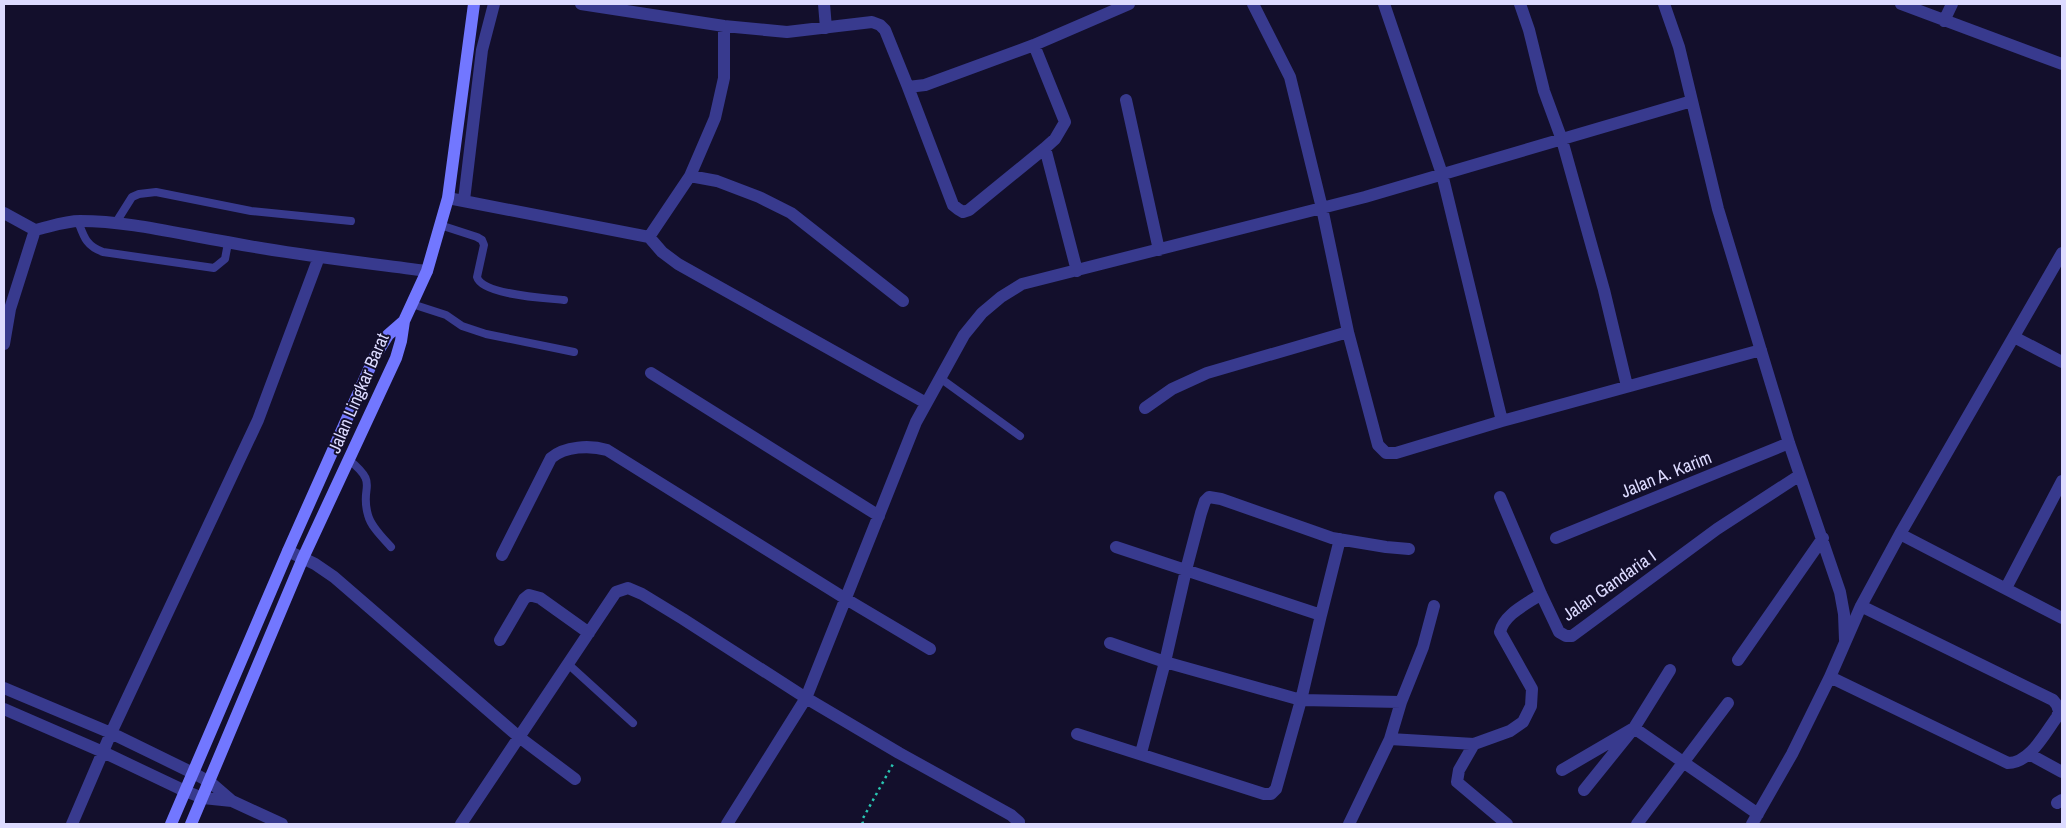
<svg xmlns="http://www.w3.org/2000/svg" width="2066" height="828" font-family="'Archivo Narrow',sans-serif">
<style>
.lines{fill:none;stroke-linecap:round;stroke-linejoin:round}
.path{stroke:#29c5b2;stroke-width:2.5;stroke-dasharray:2.5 4;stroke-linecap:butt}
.lane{stroke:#383a8e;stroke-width:8}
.street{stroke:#383a8e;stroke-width:12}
.secondary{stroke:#7277ff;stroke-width:12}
.labels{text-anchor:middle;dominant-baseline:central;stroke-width:4;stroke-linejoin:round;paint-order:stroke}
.street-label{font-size:18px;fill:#dddbff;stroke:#130f2c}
</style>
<rect width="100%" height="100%" fill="#130f2c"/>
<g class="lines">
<path class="path" d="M863 824 862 820 893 764"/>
<path class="lane" d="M78 221C84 237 86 246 103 252L214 268 225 259 228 243
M115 224 132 197 139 194 156 192 251 211 351 221
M440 225 477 237 482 240 484 245 477 277C482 295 546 298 564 300
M412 304 446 315 462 326 486 334 574 352
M940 378 1020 436
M348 459C381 486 359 484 368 515 371 527 383 538 391 547
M568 664 633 723"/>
<path class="street" d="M581 4 724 26 787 32 872 22 880 25 885 30 908 87 925 85 1034 45 1129 4
M824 4 826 28
M1253 4 1290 77 1322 208 1348 332 1378 445 1386 453H1396L1502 421 1761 350
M1384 4 1442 174 1502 421
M1520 4 1529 30 1544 91 1562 140 1604 290 1627 386
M1664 4 1679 47 1718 209 1789 443 1840 592 1844 614 1845 640
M1901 4 2062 64
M1944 21 1952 4
M1034 45 1065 122 1055 139 1045 148 1077 271
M908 87 953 205 958 209 963 212 969 210 1045 148
M1126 100 1159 250
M690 176 717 181 759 197 791 213 903 301
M448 198 649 237 662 252 678 264 926 403
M464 200 482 50 494 4
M4 213 35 230C49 227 65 221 80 221 129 221 179 234 227 242 293 255 360 262 427 271
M649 237 690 176 715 118 724 78V26
M2014 337 2062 362
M4 344 10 309 35 230
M651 373 879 516
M1145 408 1172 389 1207 373 1348 332
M1500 497 1541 594 1559 632 1566 636H1572L1717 529 1800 475
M1900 534 2062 618
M1556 538 1789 443
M288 551 315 564 334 577 519 737 575 779
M502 555 551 458C565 446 590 445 607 450L846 599 930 649
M2006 588 2062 481
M1321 615 1340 539
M500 640 524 599 529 595 540 598 589 633
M1110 643 1165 662 1301 700 1401 702
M1738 660 1823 538
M1830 677 2008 763C2030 763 2045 733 2057 717L2059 711 2057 705 2053 700 1861 606
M4 688 111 733 193 773 210 782 232 801 282 824
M4 709 103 752 185 791 203 798 232 801
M1077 734 1264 794H1271L1276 789 1278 782 1301 700 1321 615 1116 547
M1390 739 1474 744 1510 731 1523 722 1531 706 1532 689 1500 632C1504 614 1527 604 1541 594
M1474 744 1459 770 1457 782 1507 824
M1141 753 1165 662 1186 570 1201 513 1205 501 1209 497 1221 499 1332 538 1386 547 1409 549
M2029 754 2062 772
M1562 770 1634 728 1670 670
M1584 790 1634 728 1758 814
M2057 803 2062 800
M72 824 111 733 258 420 319 257
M461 824 616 592 628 588 642 594 683 619 806 698 899 753 1011 815 1019 822V824
M727 824 806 698 916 422 964 335 982 313 1001 297 1022 284 1365 197 1692 101
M1349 824 1390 739 1401 702 1423 647 1434 606
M1637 824 1728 703
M1752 824 1792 754 1830 677 1861 606 1900 534 2062 253"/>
<path class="secondary" d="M171 824 288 551 375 356 388 335 404 321
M191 824 303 558 396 358 401 341 404 321 427 271 448 198 474 4"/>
</g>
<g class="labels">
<g class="street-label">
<text transform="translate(358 393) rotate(-67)">Jalan Lingkar Barat</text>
<text transform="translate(1666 474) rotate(-22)">Jalan A. Karim</text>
<text transform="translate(1609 585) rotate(-35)">Jalan Gandaria I</text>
</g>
</g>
<rect width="2066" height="828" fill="none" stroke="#dddbff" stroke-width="10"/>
</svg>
